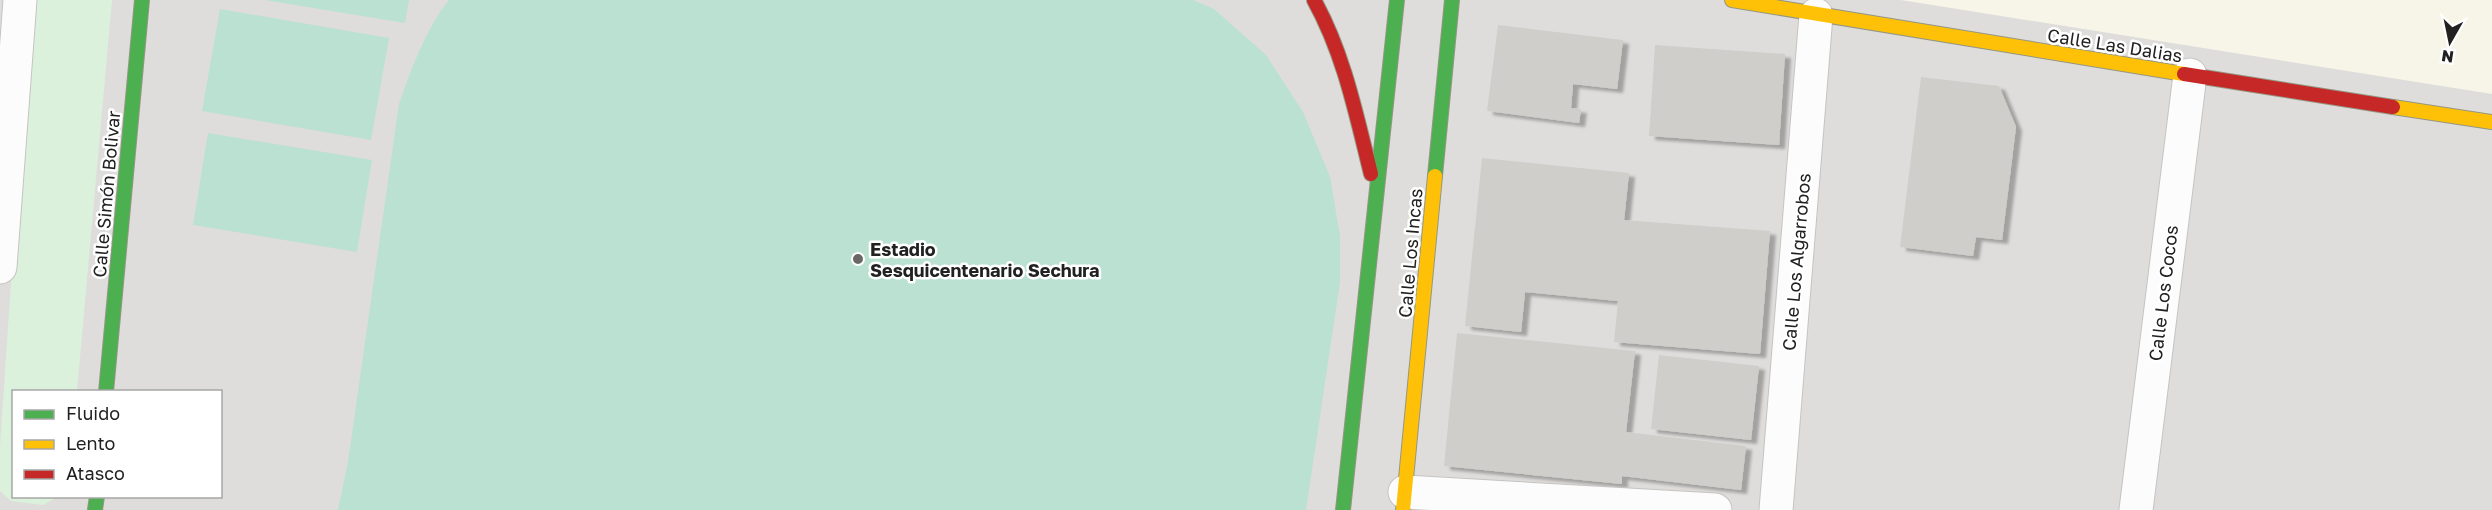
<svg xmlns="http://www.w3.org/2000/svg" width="2492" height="510" font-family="'Golos Text',sans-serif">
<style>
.residential{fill:#dedddb;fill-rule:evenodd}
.education{fill:#f6f5e8}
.park{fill:#dbf1dc}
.pitch{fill:#bae1d2}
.building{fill:#d0cecb;filter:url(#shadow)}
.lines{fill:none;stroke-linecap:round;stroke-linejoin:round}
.street-casing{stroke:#c5c4c2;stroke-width:35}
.fast-casing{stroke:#959783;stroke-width:16}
.slow-casing{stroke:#959783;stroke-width:16}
.jam-casing{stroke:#959783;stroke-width:16}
.street{stroke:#fdfcfc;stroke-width:33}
.fast{stroke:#4caf50;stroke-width:14}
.slow{stroke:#ffc107;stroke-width:14}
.jam{stroke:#c62828;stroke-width:14}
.poi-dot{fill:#696867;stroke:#fff;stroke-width:2}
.labels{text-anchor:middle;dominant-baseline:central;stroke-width:5;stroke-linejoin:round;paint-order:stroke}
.street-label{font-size:18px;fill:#212121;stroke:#fff}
.poi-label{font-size:18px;font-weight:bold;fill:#212121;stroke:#fff;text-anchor:start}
</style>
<defs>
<filter id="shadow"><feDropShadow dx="6" dy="4" stdDeviation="1.5" flood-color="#0004"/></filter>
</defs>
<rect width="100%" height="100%" fill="#efedea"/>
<path class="residential" d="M0 0H2492V510H0ZM14 392H220V496H14Z"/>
<path class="education" d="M1901 0H2492V94Z"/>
<path class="park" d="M30 0H112L77 391 14 392V496L57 497 43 505 11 501 0 491V446Z"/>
<path class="pitch" d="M265 0H409L405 23Z
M449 0H1193L1214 9 1266 55 1303 112 1330 177 1340 236V282L1306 510H338L348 462 399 104C412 68 425 30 449 0Z
M220 9 389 38 371 140 202 111Z
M208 133 372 160 357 252 193 225Z"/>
<path class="building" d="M1498 25 1623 40 1617 89 1573 84 1571 108 1581 109 1579 123 1487 111Z
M1655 45 1785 54 1779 145 1649 136Z
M1921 77 1999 86 2016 127 2002 240 1976 237 1973 256 1900 247Z
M1482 158 1629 173 1624 220 1770 231 1760 354 1614 342 1618 301 1525 292 1521 332 1465 326Z
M1457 333 1635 351 1626 432 1746 446 1741 490 1622 476V484L1444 466Z
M1659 355 1759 366 1751 440 1651 429Z"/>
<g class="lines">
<g class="street-casing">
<path id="street" d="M0 267 20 0
M1405 492 1715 510
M1776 510 1816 15
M2136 510 2190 75"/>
</g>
<g class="fast-casing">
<path id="fast" d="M1435 176 1452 0
M106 392 142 0
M95 510 97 496
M1343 510 1397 0"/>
</g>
<g class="slow-casing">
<path id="slow" d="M1732 0 2184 74
M2393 107 2492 122
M1403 510 1435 176"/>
</g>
<g class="jam-casing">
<path id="jam" d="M1314 0C1344 54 1356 114 1371 174
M2184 74 2393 107"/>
</g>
<use href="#street" class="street"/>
<use href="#fast" class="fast"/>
<use href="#slow" class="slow"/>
<use href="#jam" class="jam"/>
</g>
<circle class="poi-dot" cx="858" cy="259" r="6"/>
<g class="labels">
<g class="street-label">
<text transform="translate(2115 45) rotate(9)">Calle Las Dalias</text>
<text transform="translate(106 194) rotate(-85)">Calle Simón Bolivar</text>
<text transform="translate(1410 253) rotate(-85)">Calle Los Incas</text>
<text transform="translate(1796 262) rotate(-85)">Calle Los Algarrobos</text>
<text transform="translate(2163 293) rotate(-83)">Calle Los Cocos</text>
</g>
<g class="poi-label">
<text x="870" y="249">Estadio<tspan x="870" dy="21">Sesquicentenario Sechura</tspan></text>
</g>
</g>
<rect x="12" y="390" width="210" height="108" fill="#ffffff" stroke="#a6a6a6" stroke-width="1.5"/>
<rect x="24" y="410" width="30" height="9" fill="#4caf50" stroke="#a6a6a6" stroke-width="1.5"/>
<text x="66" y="420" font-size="18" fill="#212121">Fluido</text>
<rect x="24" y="440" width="30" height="9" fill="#ffc107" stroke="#a6a6a6" stroke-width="1.5"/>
<text x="66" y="450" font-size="18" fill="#212121">Lento</text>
<rect x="24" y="470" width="30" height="9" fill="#c62828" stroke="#a6a6a6" stroke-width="1.5"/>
<text x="66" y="480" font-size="18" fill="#212121">Atasco</text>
<g transform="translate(2450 42) rotate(189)" stroke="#ffffff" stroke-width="4.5" paint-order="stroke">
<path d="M0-4.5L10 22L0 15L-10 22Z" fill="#212121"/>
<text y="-9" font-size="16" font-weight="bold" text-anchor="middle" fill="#212121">N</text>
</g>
</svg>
